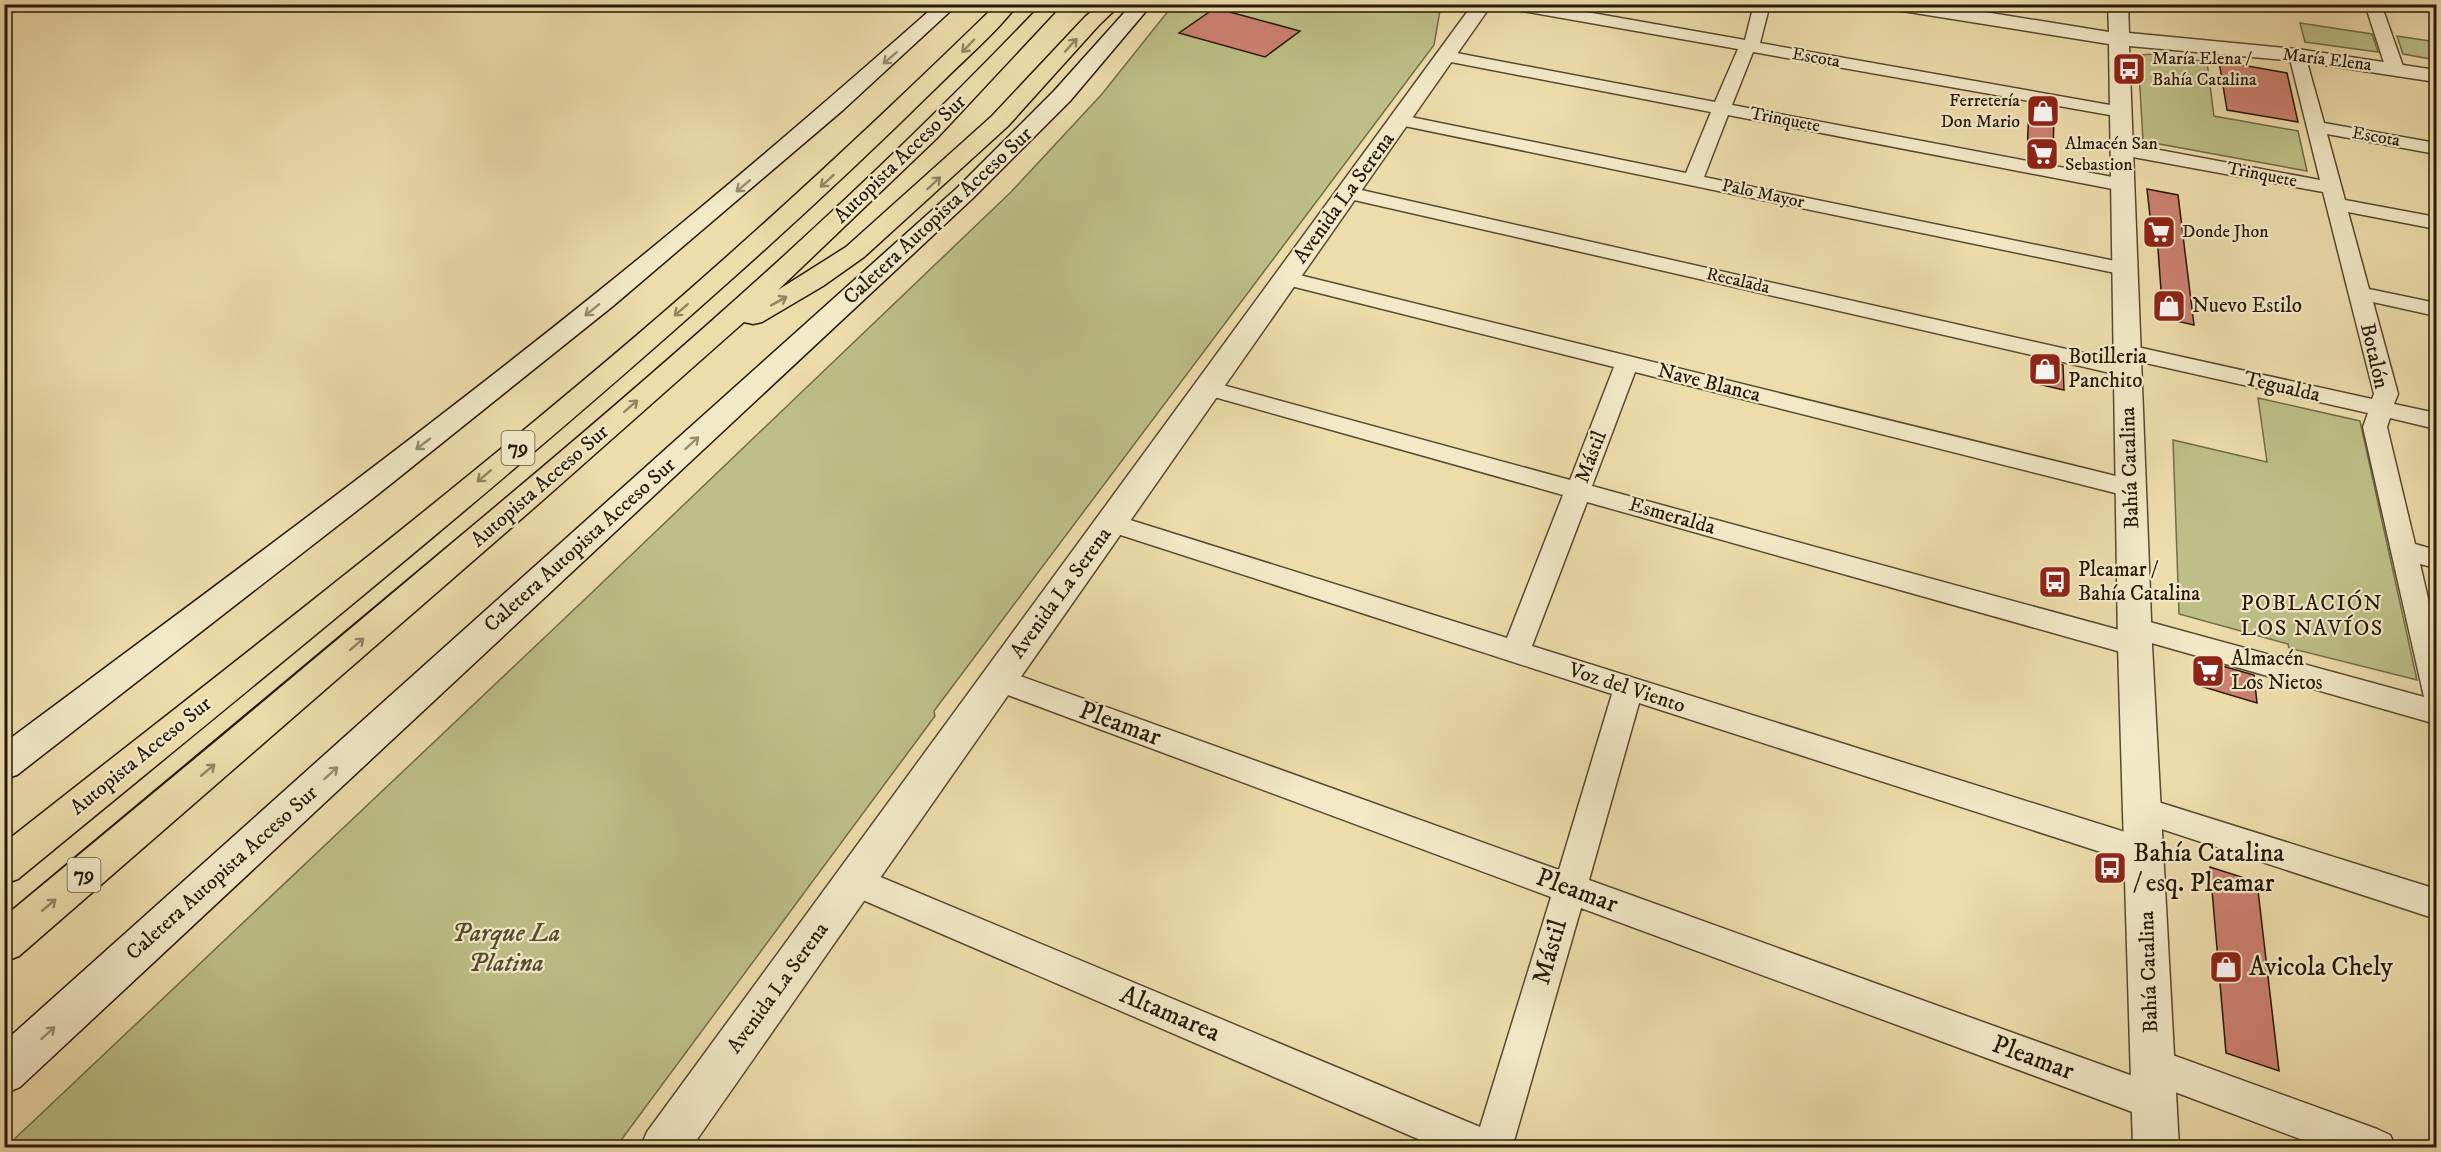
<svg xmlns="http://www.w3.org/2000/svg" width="2441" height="1152" font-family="'IM FELL DW Pica',serif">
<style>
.green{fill:#bdbf86;stroke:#726c47;stroke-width:1.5}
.building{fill:#cd8171;stroke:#261808;stroke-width:1.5}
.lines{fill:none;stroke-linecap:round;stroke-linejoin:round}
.minor-casing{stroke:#584931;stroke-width:3}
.tertiary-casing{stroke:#584931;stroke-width:3}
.secondary-casing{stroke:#261808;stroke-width:3}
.motorway-casing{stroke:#261808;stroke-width:3}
.minor{fill:#f3e9c8;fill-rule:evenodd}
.tertiary{fill:#f3e9c8;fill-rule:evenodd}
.secondary{fill:#f3e9c8;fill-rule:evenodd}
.motorway{fill:#edddab;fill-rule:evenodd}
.oneway{stroke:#938462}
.oneway2{stroke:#978b72}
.labels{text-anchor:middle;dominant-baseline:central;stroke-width:4.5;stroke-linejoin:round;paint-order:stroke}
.far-street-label{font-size:18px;fill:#261808;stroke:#f3e9c8}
.far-poi-label{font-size:18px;fill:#261808;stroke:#f3e9c8;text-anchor:start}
.shield{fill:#f3e9c8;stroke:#645742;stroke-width:1.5}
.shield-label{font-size:20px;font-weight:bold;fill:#261808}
.street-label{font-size:21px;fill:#261808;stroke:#f3e9c8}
.poi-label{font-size:21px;fill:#261808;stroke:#f3e9c8;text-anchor:start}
.neighbourhood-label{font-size:22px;letter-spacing:1.5px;fill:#261808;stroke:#f3e9c8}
.near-street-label{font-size:26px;fill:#261808;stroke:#f3e9c8}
.near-poi-label{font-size:26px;fill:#261808;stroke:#f3e9c8;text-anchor:start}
.near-park-label{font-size:26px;font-style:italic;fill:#534a2e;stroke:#f3e9c8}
</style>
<rect width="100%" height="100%" fill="#edddab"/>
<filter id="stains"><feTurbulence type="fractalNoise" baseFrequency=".00333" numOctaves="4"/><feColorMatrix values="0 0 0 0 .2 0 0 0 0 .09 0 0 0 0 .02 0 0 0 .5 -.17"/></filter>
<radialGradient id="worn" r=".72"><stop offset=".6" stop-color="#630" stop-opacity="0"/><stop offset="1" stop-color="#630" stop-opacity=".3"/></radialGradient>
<path class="green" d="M1173 5H1441L1434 45 934 711 935 716 616 1147 5 1148 582 602 1011 192 1102 94Z
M2300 23 2372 34 2378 52 2305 42Z
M2397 36 2436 42V60L2403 54Z
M2155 54 2207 62 2214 116 2298 131 2307 171 2143 141 2138 55Z
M2258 398 2360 421 2417 680 2289 648 2288 644 2179 614 2173 440 2267 462Z"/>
<path class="building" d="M1215 8 1300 31 1265 57 1179 33Z
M2219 61 2287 73 2298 122 2227 110Z
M2029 103 2054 107 2053 164 2027 159Z
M2147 189 2178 195 2194 325 2163 318 2157 235 2152 234Z
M2033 358 2063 365 2064 390 2033 383Z
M2198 659 2254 675 2257 703 2200 686Z
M2210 867 2257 882 2279 1071 2226 1053Z"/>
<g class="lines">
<g class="minor-casing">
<path id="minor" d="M1503 4H1541L1745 40 1754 4H1770L1760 43 2127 108 2130 112 2127 116 2121 117 1753 52 1732 105 2123 179 2130 181 2133 185 2130 189 2123 191 1728 115 1704 177 2125 263 2132 265 2136 269 2132 273 2125 275 1395 124 1392 120 1395 116 1401 115 1686 173 1711 112 1446 61 1440 60 1438 56 1440 52 1446 51 1715 102 1738 49 1511 9Z
M2365 4H2381L2404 69 2401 73H2389L2386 69Z
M2297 50 2303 51 2305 55 2324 123 2436 143V154L2327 134 2345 200 2436 217V229L2348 212 2369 289 2436 303V316L2373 302 2398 394 2394 404 2436 413V429L2390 418 2387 427 2415 544 2436 550V568L2420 564 2436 633V724L2148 642 2149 645 2145 653 2135 656 1587 502 1532 646 2144 838 2155 842 2160 852 2155 862 2144 866 1639 703 1589 880 2141 1079 2135 1066 2140 1053 2153 1048 2377 1129 2390 1135 2396 1148H2324L2167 1089 2173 1102 2167 1115 2154 1120 1581 908 1512 1148H1439L842 891 838 881 842 871 854 867 866 871 1480 1127 1551 897 989 688 984 680 989 672 999 669 1009 672 1559 870 1612 694 1102 529 1098 523 1102 517 1111 514 1507 638 1563 495 1200 393 1196 388 1200 383 1208 381 1570 480 1614 367 1279 283 1276 278 1279 273 1287 272 2140 482 2144 488 2140 494 2131 497 1635 372 1592 486 2123 631 2121 628 2125 621 2135 618 2424 697 2363 427 2368 413 2128 359 2120 357 2117 352 2120 347 2128 345 2372 399 2374 394 2323 192 2122 155 2115 153 2113 149 2115 145 2122 143 2320 180 2289 55 2291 51Z
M1348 187 2128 363 2136 365 2140 370 2136 375 2128 377 1341 197 1338 193 1341 189Z
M2142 797 2436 889V919L2131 819 2126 810 2131 801Z"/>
</g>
<g class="tertiary-casing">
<path id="tertiary" d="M1473 4H1492L691 1148H640L647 1132Z
M1887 4H1935L2109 32 2108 4H2128L2129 33 2297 49 2436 70V82L2297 61 2129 46 2152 645 2179 1148H2133L2118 645 2109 44 1896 10 1889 8Z"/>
</g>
<g class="secondary-casing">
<path id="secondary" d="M937 4H958L843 110 613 306 377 495 17 775 4 779V743C203 595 402 449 595 294 711 201 825 103 937 4Z
M1132 4H1152L1070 101 973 198 20 1087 4 1094V1042L957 188 1054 91Z"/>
</g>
<g class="motorway-casing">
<path id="motorway" d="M997 4H1018C995 34 965 59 939 85 869 154 797 221 724 286 495 491 255 684 18 879L4 884V843C216 676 431 511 636 336 761 229 880 118 997 4Z
M1042 4H1062L937 138 778 290 846 247 992 116 1085 17 1100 4H1121L1099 25 1008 126 864 257 823 286 762 322 753 324 744 322 543 500 19 956 4 962V917C158 790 311 662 463 534 664 366 861 195 1042 4Z"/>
</g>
<use href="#minor" class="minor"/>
<use href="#tertiary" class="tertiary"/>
<use href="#secondary" class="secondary"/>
<use href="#motorway" class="motorway"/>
</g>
<defs><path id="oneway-shaft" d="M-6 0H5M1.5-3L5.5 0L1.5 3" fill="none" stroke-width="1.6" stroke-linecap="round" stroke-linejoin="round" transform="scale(1.5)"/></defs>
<g class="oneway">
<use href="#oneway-shaft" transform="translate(1071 45) rotate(-48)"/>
<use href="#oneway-shaft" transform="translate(968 46) rotate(134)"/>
<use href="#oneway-shaft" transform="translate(827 181) rotate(138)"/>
<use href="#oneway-shaft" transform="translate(934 183) rotate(-43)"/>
<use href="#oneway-shaft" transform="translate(779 301) rotate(-29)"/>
<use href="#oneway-shaft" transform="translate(681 310) rotate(139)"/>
<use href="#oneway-shaft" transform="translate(631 406) rotate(-41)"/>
<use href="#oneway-shaft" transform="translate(484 476) rotate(140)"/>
<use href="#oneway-shaft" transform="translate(357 644) rotate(-41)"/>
<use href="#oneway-shaft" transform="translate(208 770) rotate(-40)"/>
<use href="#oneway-shaft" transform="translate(49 905) rotate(-40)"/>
</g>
<g class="oneway2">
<use href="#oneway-shaft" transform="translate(890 58) rotate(139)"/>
<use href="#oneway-shaft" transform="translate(743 186) rotate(140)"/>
<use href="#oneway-shaft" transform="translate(592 310) rotate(141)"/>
<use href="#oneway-shaft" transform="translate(692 443) rotate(-42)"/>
<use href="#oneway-shaft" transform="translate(423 444) rotate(142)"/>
<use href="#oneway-shaft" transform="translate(331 773) rotate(-42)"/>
<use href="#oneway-shaft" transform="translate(48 1033) rotate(-42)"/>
</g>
<defs>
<g id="bus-square" transform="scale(1.725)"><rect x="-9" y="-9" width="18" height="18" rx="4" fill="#8f2418" stroke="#f3e9c8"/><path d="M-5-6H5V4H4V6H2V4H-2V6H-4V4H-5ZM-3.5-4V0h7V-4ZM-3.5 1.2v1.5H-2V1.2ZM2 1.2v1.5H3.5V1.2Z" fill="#fff"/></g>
<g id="shop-square" transform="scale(1.725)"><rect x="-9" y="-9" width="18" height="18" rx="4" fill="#8f2418" stroke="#f3e9c8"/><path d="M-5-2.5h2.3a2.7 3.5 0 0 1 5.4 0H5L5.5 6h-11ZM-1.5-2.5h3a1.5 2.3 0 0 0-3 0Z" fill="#fff"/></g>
<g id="supermarket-square" transform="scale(1.725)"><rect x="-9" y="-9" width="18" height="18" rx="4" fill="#8f2418" stroke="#f3e9c8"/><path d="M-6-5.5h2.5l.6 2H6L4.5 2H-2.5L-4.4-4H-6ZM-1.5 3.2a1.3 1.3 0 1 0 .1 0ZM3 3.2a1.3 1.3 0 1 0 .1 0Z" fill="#fff"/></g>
</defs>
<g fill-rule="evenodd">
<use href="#bus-square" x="2129" y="69"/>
<use href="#shop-square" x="2043" y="111"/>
<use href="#supermarket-square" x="2042" y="154"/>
<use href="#supermarket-square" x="2159" y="232"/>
<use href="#shop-square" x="2169" y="306"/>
<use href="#shop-square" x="2045" y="369"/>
<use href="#bus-square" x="2055" y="582"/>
<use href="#supermarket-square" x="2208" y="671"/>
<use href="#bus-square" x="2110" y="868"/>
<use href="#shop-square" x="2226" y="967"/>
</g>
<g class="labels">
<g class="far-street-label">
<text transform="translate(1816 58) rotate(10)">Escota</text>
<text transform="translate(2327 60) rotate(7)">María Elena</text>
<text transform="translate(1785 120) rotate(11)">Trinquete</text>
<text transform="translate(2376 137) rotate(10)">Escota</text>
<text transform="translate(2262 175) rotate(11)">Trinquete</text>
<text transform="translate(1763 194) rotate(12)">Palo Mayor</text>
<text transform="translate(1738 281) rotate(13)">Recalada</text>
</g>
<g class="far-poi-label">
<text x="2152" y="59">María Elena /<tspan x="2152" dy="21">Bahía Catalina</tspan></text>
<text x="2020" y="101" text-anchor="end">Ferretería<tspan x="2020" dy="21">Don Mario</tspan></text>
<text x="2065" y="144">Almacén San<tspan x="2065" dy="21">Sebastion</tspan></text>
<text x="2182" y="232">Donde Jhon</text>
</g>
<g class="shield">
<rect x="501.5" y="431" width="33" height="34" rx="4.5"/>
<rect x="67.5" y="858" width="33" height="34" rx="4.5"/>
</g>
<g class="shield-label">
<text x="518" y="448">79</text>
<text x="84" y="875">79</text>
</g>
<g class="street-label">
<text transform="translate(900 159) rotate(-44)">Autopista Acceso Sur</text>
<text transform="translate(1344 198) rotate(-54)">Avenida La Serena</text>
<text transform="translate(938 216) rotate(-43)">Caletera Autopista Acceso Sur</text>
<text transform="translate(2374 356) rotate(77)">Botalón</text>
<text transform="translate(1709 383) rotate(14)">Nave Blanca</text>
<text transform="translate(2282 387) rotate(13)">Tegualda</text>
<text transform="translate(1591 457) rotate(-69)">Mástil</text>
<text transform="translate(2130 468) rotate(-92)">Bahía Catalina</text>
<text transform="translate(540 486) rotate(-41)">Autopista Acceso Sur</text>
<text transform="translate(1672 516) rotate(16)">Esmeralda</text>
<text transform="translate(580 545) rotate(-42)">Caletera Autopista Acceso Sur</text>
<text transform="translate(1061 593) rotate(-54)">Avenida La Serena</text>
<text transform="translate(1627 688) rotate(18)">Voz del Viento</text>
<text transform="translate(141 756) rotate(-39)">Autopista Acceso Sur</text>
<text transform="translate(222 873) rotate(-42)">Caletera Autopista Acceso Sur</text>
<text transform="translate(2149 972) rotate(-92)">Bahía Catalina</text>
<text transform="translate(778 988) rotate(-54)">Avenida La Serena</text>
</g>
<g class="poi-label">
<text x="2192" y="306">Nuevo Estilo</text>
<text x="2068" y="357">Botilleria<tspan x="2068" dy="24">Panchito</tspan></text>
<text x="2078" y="570">Pleamar /<tspan x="2078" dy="24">Bahía Catalina</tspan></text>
<text x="2231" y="659">Almacén<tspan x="2231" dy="24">Los Nietos</tspan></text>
</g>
<g class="neighbourhood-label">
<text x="2312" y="603">POBLACIÓN<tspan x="2312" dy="25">LOS NAVÍOS</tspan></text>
</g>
<g class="near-street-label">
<text transform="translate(1120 724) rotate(20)">Pleamar</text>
<text transform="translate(1577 891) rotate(20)">Pleamar</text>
<text transform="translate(1550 952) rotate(-74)">Mástil</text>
<text transform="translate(1170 1014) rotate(23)">Altamarea</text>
<text transform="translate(2033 1058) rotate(20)">Pleamar</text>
</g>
<g class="near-poi-label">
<text x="2133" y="853">Bahía Catalina<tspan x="2133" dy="30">/ esq. Pleamar</tspan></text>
<text x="2249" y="967">Avicola Chely</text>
</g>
<g class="near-park-label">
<text x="506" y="933">Parque La<tspan x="506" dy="30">Platina</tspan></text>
</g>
</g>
<rect width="2441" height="1152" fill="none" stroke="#edddab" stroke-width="24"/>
<rect x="6" y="6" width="2429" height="1140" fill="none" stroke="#261808" stroke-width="3"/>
<rect x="12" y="12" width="2417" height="1128" fill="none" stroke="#261808" stroke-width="1.5"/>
<rect width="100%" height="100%" filter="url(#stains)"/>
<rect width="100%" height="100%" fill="url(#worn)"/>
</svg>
